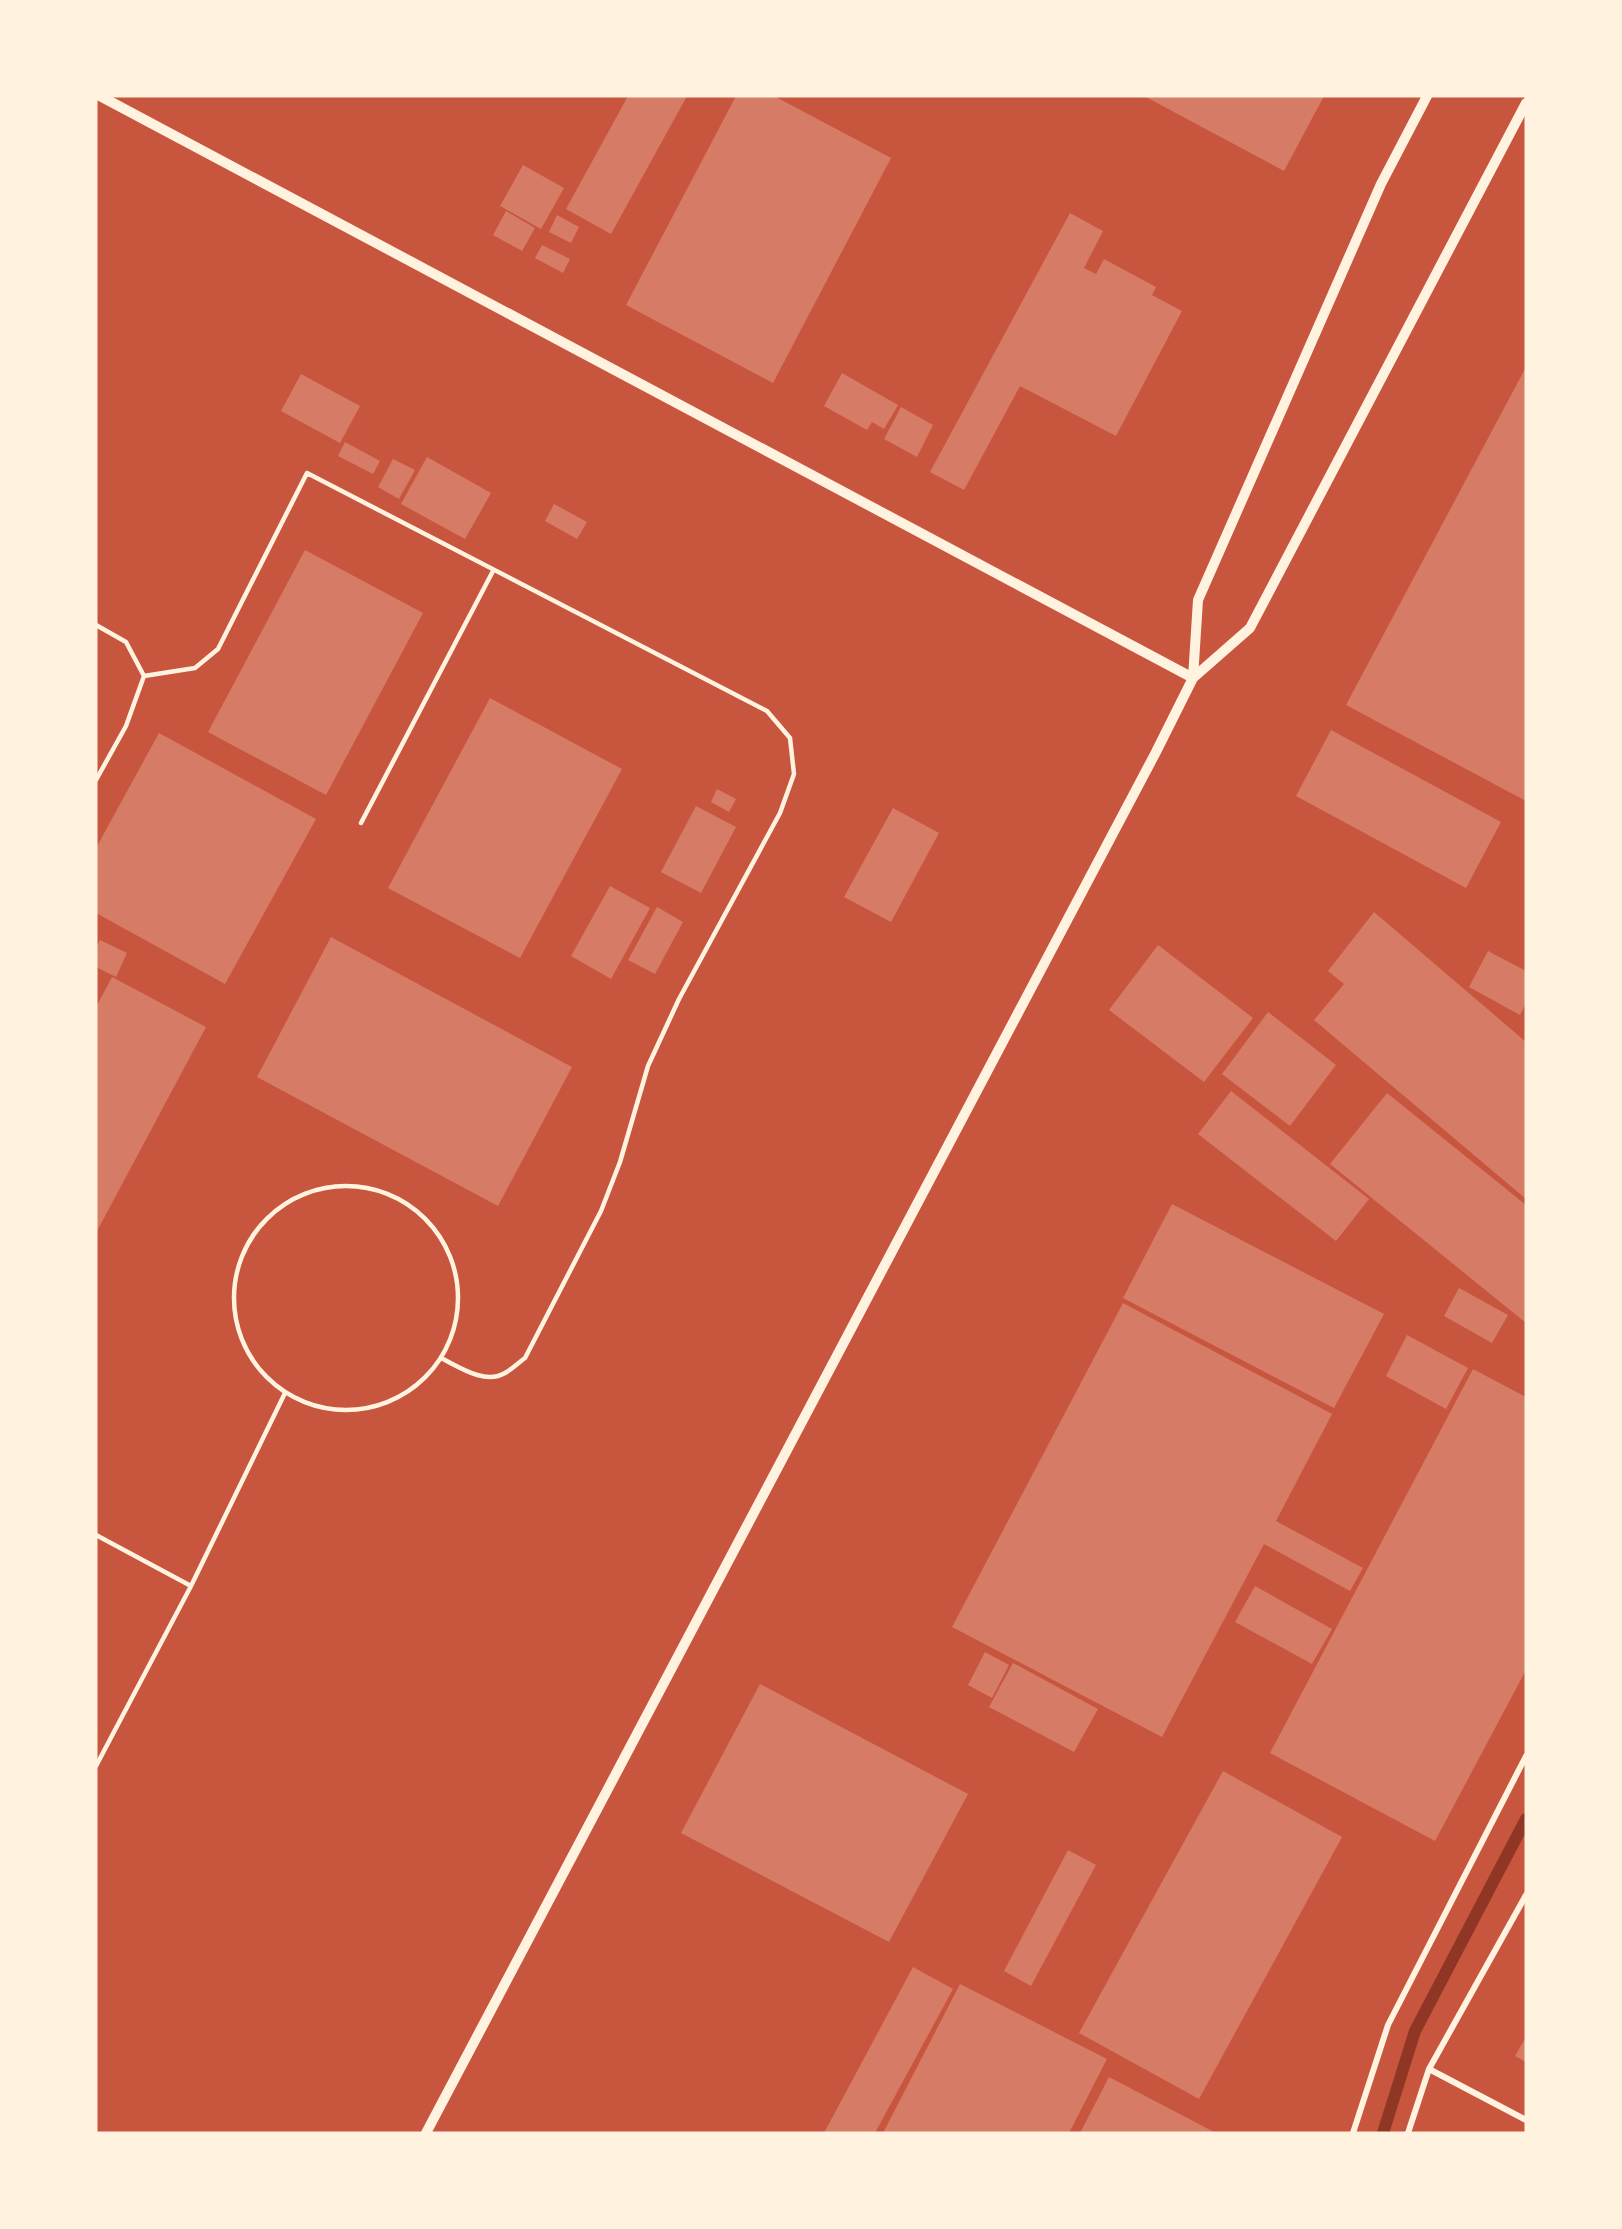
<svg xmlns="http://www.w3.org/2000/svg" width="1622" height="2229" font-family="Cabin,sans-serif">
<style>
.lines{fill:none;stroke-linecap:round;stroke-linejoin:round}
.stream{stroke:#8f3625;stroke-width:12}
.building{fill:#d67c66}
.service{stroke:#fff3e0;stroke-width:4.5}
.minor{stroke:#fff3e0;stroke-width:6}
.tertiary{stroke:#fff3e0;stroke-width:10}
</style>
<rect width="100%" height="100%" fill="#c8553d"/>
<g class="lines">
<path class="stream" d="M1383 2133 1415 2031 1526 1819"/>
</g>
<path class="building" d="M628 96H687L611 234 566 209Z
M736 96H774L891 158 773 383 626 305Z
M1144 96H1324L1284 171Z
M523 165 564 188 541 229 500 206Z
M506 211 535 228 522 251 493 235Z
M1070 213 1103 231 1084 268 1096 274 1104 259 1156 287 1152 295 1182 311 1116 436 1020 386 964 490 930 472Z
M557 215 579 227 571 243 549 232Z
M542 245 570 259 563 273 535 258Z
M1526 367V801L1346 705Z
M842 373 898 405 884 429 872 422 867 430 824 406Z
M301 374 360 406 340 443 281 411Z
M901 407 933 425 917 457 884 439Z
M345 442 380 461 373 474 338 456Z
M427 457 491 493 465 539 401 504Z
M393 459 415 470 399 499 378 487Z
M554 504 587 522 577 539 545 521Z
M305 550 423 613 326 795 208 732Z
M490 698 622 769 520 958 388 888Z
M1331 730 1501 822 1466 888 1296 796Z
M159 733 316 819 225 984 96 913V848Z
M717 789 736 799 729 812 711 802Z
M696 806 736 827 701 893 661 872Z
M893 808 939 833 891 922 844 897Z
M610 886 650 908 611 979 571 956Z
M657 907 683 922 655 974 628 960Z
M1374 912 1526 1042V1199L1314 1020 1344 984 1328 971Z
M331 937 572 1067 498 1206 257 1077Z
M100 940 127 953 116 977 96 967V948Z
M1158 945 1253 1018 1204 1082 1109 1010Z
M1488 951 1526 971V1003L1520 1015 1469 987Z
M112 977 206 1027 96 1233V1007Z
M1268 1012 1336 1065 1290 1126 1222 1074Z
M1231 1091 1369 1199 1336 1241 1198 1134Z
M1387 1093 1526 1205V1323L1330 1164Z
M1172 1204 1384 1314 1334 1408 1123 1298Z
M1459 1288 1508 1315 1492 1343 1444 1316Z
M1123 1303 1332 1414 1276 1521 1363 1568 1350 1591 1264 1544 1162 1737 952 1627Z
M1407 1335 1468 1368 1446 1409 1386 1376Z
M1473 1369 1526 1397V1670L1435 1841 1270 1753Z
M1255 1586 1332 1629 1312 1664 1235 1622Z
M985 1652 1009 1665 992 1698 968 1685Z
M1013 1663 1098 1709 1074 1752 989 1707Z
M760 1684 968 1794 889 1942 681 1833Z
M1223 1771 1342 1837 1199 2099 1079 2033Z
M1068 1850 1096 1865 1031 1986 1004 1971Z
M913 1967 953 1989 875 2133H824Z
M960 1984 1107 2059 1069 2133H883Z
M1526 2037V2062L1515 2056Z
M1109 2077 1216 2133H1080Z"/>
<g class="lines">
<path class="service" d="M96 625 126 642 144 676 126 726 96 780
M144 676 195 668 218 649 307 473 767 711 790 738 794 774 780 813 679 999 648 1066 620 1162 601 1211 525 1358C518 1363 512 1369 505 1373 485 1385 459 1367 441 1358
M361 823 493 571
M234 1298a112 112 0 1 1 224 0a112 112 0 1 1-224 0Z
M96 1535 191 1586
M96 1766 191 1586 285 1393"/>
<path class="minor" d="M1429 2069 1526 2120
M1353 2133 1388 2025 1526 1756
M1408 2133 1429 2069 1526 1895"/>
<path class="tertiary" d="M100 96 1193 678
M1193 678 1198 600 1381 184 1427 96
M426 2133 1156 752 1193 678 1250 628 1526 103"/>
</g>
<rect width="1622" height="2229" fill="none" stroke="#fff3e0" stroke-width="195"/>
</svg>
